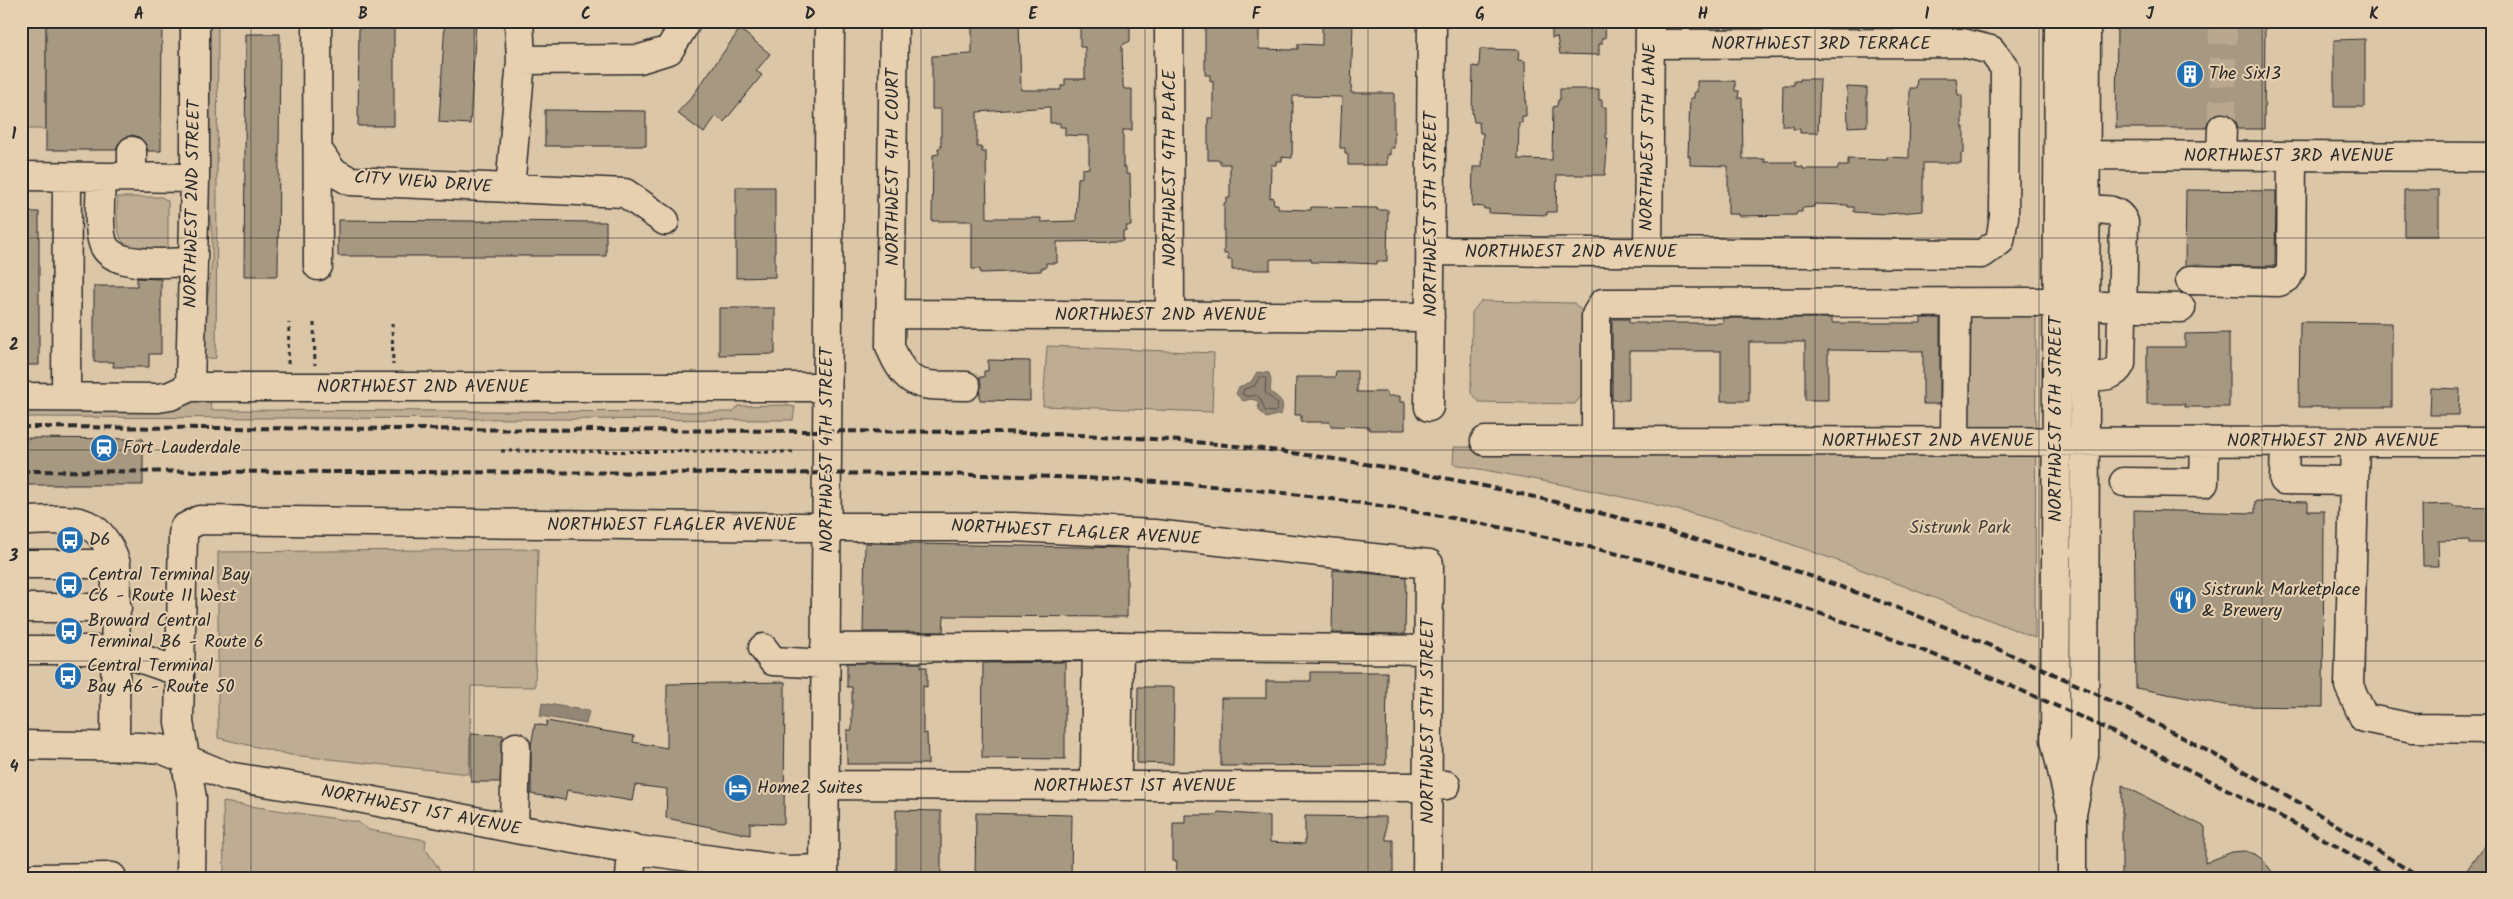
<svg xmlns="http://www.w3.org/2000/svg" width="2513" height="899" font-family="Kalam,sans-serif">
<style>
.green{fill:#beac93;stroke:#746c5f}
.water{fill:#938675;stroke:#696257}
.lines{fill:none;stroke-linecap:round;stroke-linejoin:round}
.shore{stroke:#554f49;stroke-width:1}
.building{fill:#a79882;stroke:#2b2b2b;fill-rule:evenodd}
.minor-tunnel{stroke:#b9a78f;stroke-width:28;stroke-dasharray:28 14;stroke-linecap:butt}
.minor-casing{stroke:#2b2b2b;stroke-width:31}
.path{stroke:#2b2b2b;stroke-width:3;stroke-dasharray:4 4;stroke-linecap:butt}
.minor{stroke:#e7d0b0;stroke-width:28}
.rail{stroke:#2b2b2b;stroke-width:4;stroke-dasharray:8 4;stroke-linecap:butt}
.grid{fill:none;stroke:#2b2b2b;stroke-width:1;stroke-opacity:0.55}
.labels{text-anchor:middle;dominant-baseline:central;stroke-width:4;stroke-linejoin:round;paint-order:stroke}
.street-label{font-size:18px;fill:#2b2b2b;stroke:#e7d0b0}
.poi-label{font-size:18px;fill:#2b2b2b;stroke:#e7d0b0;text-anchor:start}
.park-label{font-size:18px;fill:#413e3b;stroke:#e7d0b0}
.neatline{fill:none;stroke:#2b2b2b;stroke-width:2}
.grid-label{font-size:16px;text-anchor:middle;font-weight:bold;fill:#2b2b2b}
</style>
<rect width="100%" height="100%" fill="#dcc6a8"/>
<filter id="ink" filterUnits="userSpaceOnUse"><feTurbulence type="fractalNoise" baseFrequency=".02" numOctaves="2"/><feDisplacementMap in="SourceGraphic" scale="10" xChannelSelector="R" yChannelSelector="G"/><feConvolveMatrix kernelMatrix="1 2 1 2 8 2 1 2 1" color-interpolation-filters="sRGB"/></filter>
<g filter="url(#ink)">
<path class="green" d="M21 21H46V129H21Z
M207 21H218L216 358 202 359 203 332 212 262V234L206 191Z
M118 197H162L168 201V251L129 250C114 235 117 216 118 197Z
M1481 301 1574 303 1582 311 1583 393 1575 404 1479 402 1471 393 1472 312Z
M1962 312 2036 313 2035 638C1939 600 1843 560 1745 529 1650 499 1551 483 1453 464L1454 447 1963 452Z
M1047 346 1214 353 1212 412 1043 406Z
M200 399H210L211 410 733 412 738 406 785 405 795 407 793 420 21 417V408L187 402Z
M538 549 535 687 471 686 469 774 291 755 218 738V552Z
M223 802 358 822 369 830 426 840 425 848 445 878H224Z"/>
<path class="water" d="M1257 372 1269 373 1271 381 1270 391C1279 399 1286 401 1281 414L1266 418 1259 410 1258 401 1251 399 1243 401 1236 394 1239 387 1251 382Z
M542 703 589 711 586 724 540 716Z"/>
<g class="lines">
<path class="shore" d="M1260 377 1266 378 1265 393 1278 404 1277 410 1274 412 1265 411C1256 384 1256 402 1242 394L1244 389 1254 386Z"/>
</g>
<path class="building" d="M46 21H162L161 151H148L145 143 139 137 132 135 124 138 118 144 116 150H46Z
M359 21H394V126H358Z
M445 21H476L470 124 439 122Z
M972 21H1019L1021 90H1061V86L1065 85V79H1085V47H1080V21H1126V23H1130V41L1122 45 1123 85 1124 89H1132V130H1123V167H1126V174H1130L1131 226H1126L1127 231H1123V241L1057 242V263H1046V268H1041V271L980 273V269H972V221H932L933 155 939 154 938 148H941V109H932V56L972 54ZM1050 107V123H1060V127H1065V135L1089 136V168L1082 169V177L1078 178 1076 221 1041 222V218H987L986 152H982V147H977V112Z
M1207 21H1255V25H1259V49L1292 50V49H1298V44L1322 45V21H1353L1351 93H1394V148H1390V155L1387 154V165H1348V154H1345V148H1340L1342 97 1293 96 1292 158 1282 157V161H1276V165H1271L1270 198 1273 197 1274 204H1278V209L1311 210V207L1377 208V210H1388L1387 261H1377V264L1354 263 1311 262V259H1272L1270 260V270H1232V260H1228V254H1224V203H1226V198H1230V164H1220V160H1208V118H1213V81L1210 82V75H1205V24Z
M1552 21H1606L1605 38H1602V44H1599V55L1560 54 1557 37 1552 38Z
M2117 21H2265L2264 129H2238L2236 121 2231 115 2222 112 2215 114 2209 119 2206 128H2116Z
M740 29 770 54 756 71 762 75 724 122 716 116 704 133 677 113 691 98Z
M246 34H280L278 276H244Z
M2365 39V107H2334V40Z
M1480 49 1519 50 1518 60 1525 61 1526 116H1522V123L1519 122 1518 159 1552 160 1553 107 1557 106 1558 100H1560V89H1599V100H1602V107H1606V138H1608L1605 175H1557L1556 212H1547V215L1489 213V209H1484V207L1472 206 1473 167H1482L1483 133H1480L1479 122H1474L1472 112 1473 66 1479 67Z
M1917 78H1956L1958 95H1962V127H1964V153H1961V163H1923V211L1886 214 1854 212V207H1848V205L1814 204V207L1802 208V212H1797L1796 215 1738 216V214H1728V166L1690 165V156H1688L1690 98H1694V92H1697V81H1735V91H1739L1738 98H1742L1743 159H1765L1764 162H1796V166L1803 167V169H1838V166H1848V159L1887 160V157L1909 158 1910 88H1916Z
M1800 79H1820L1818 133H1800V129H1793V126H1782L1783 85H1794V81H1800Z
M1847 87 1867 88V126L1848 127Z
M545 110 646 111V146H545Z
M736 187H775V277L736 278Z
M2186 190 2276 191 2275 266H2185Z
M2404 190H2439V236H2404Z
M21 212H39V365H21Z
M338 220 606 222V256H338Z
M137 278 161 279V354H149V367H113L114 362H94V286H137Z
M719 308H775V354L719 355Z
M1723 318H1832V323H1921V318H1940V404H1923V351L1828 350V400H1805V342H1749V401H1721V351H1629V400H1612V319H1629V323H1723Z
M2300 322 2392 323V407H2299Z
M2229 333V407H2185V404H2147V347H2185V334Z
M988 360 1030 361V401L980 400V377H984V371H988Z
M1336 371H1357V392H1387V396H1400V402H1405V430H1369V427L1331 426 1330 422H1301V415H1295L1296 377H1335Z
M2431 388 2460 389 2459 415H2430Z
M21 438 143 439V485H21Z
M2255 501 2308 502V511H2324L2323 707 2230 706 2136 688 2134 510 2255 513Z
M2452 504V506L2492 507V543H2469V540L2438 541 2439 566H2423L2422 505Z
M865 543 1127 548V617L944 616 943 632H863Z
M1333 570 1406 577 1405 634 1332 633Z
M1065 662V759L982 758 983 663Z
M847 663H921V667H927V687L923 686V734L927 733 928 764H847V730H852V687H847Z
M1311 672H1387L1386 765 1221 766V698H1266V681H1311Z
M785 682 784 824 750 823V835L666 818 667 789 635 785 632 801 567 790 565 800 531 794V745L535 724 546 726 547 721 586 728 634 736 633 742 667 748V684Z
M1138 687H1174L1173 764 1137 763Z
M471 734 503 735 500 782H471Z
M2122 785 2205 827V863L2232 852 2245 851 2255 854 2263 860 2277 878H2122Z
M896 810 941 811V877H896Z
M1218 812 1270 816V842L1305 844V816L1386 817V840H1393V878H1303V876L1176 878 1177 861H1173V823H1185V815H1217Z
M976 813 1072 815 1071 878H975Z
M2492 835V878H2461Z"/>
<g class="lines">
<path class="minor-tunnel" d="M2222 128 2223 21"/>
<g class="minor-casing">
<path id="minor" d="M317 21 318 266
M519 21 521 60 640 59 669 50 687 21
M894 21 890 346C907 391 924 385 966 386
M1169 21 1170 315
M2059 21 2055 740 2070 806
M318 150 332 171 350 181 625 193 665 221
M132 151V177
M2086 155 2492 157
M2221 155 2222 128
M21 176 195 178
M101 177C101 195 97 226 103 243 112 270 169 262 192 262
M510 189 521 60
M1430 251 1982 254 2000 241 2004 217 2005 68 1991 50 1963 43 1650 44
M1648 252 1650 21
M2190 280 2279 282 2287 278 2291 270 2292 156
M2103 306 2181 308
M892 314 1430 317
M2085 376C2100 376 2113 379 2121 364L2124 222C2117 206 2100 210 2086 210
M190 387 195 178V21
M21 397 158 398 170 396 190 387H827
M66 397 67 177
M1429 407 1432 21
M1485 441 2492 442
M1596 441V315L1603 303 2057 302
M1955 441 1956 302
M2285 441 2284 480 2354 481
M2355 441 2349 686 2364 718 2413 728 2492 729
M2124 482 2204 483 2205 441
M21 521C69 521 98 510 116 564L115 746
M21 564H116
M21 608H117
M1097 646 1095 770 1109 786 1117 769 1119 646
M763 648 773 661 825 664
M825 648 1119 646 1429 650
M21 650H116L180 672
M21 745 140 747 161 749 227 776 338 794 521 830 638 850 787 870 824 869
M823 785 1427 787 1446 785
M514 828 516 747
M34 878 112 877
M191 878 192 798 179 722 183 535 184 528 199 520 789 527H1013L1154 534 1429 564 1427 878
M630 878 632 848
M824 878 830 21
M2072 878V814L2084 755 2086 21"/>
</g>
<path class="path" d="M314 323 315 365
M392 323 393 365
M288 364 289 323
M501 451 796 452"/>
<use href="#minor" class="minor"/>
<path class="rail" d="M21 427 997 432C1093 435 1190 439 1285 452 1696 507 2074 650 2420 878
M21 471C258 472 495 472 733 473 933 474 1133 472 1332 499 1592 534 1846 609 2083 718 2139 744 2193 772 2248 800 2295 824 2343 847 2387 878"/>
</g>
</g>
<path class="grid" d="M251 21V878M474 21V878M698 21V878M921 21V878M1145 21V878M1368 21V878M1592 21V878M1815 21V878M2039 21V878M2262 21V878M21 238H2492M21 450H2492M21 661H2492"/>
<defs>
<g id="building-disc" transform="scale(1.4375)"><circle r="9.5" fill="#1f6fb2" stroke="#e7d0b0"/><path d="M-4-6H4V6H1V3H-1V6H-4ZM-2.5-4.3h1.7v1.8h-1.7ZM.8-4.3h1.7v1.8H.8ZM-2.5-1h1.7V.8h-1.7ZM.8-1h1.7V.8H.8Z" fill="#fff"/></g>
<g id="station-disc" transform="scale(1.4375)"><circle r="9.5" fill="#1f6fb2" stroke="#e7d0b0"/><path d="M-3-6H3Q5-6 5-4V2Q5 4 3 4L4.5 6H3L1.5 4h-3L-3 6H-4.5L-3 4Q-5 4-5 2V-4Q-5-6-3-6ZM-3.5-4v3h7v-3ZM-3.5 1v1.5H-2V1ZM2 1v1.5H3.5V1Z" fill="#fff"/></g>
<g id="bus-disc" transform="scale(1.4375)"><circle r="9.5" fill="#1f6fb2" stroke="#e7d0b0"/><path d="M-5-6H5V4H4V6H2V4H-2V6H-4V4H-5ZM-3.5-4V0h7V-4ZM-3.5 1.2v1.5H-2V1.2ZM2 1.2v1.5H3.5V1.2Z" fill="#fff"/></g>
<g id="restaurant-disc" transform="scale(1.4375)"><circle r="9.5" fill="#1f6fb2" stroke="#e7d0b0"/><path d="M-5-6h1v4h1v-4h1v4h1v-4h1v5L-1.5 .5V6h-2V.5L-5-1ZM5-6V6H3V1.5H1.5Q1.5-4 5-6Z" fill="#fff"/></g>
<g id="hotel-disc" transform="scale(1.4375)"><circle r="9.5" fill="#1f6fb2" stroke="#e7d0b0"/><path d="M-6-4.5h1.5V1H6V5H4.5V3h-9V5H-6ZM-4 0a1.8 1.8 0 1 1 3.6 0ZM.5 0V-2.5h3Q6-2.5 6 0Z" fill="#fff"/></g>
</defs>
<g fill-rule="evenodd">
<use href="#building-disc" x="2190" y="74"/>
<use href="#station-disc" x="104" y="448"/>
<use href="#bus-disc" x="70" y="540"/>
<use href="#bus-disc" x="69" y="585"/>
<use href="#restaurant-disc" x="2183" y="600"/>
<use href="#bus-disc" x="69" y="631"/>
<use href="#bus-disc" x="68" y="676"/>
<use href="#hotel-disc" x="738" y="788"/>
</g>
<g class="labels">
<g class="street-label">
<text x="1821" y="44">NORTHWEST 3RD TERRACE</text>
<text transform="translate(1649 137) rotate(-89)">NORTHWEST 5TH LANE</text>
<text x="2289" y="156">NORTHWEST 3RD AVENUE</text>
<text transform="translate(893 167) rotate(-90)">NORTHWEST 4TH COURT</text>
<text transform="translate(1170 168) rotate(-90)">NORTHWEST 4TH PLACE</text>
<text transform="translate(423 183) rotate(4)">CITY VIEW DRIVE</text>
<text transform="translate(193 204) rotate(-89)">NORTHWEST 2ND STREET</text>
<text transform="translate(1431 214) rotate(-90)">NORTHWEST 5TH STREET</text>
<text x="1571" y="252">NORTHWEST 2ND AVENUE</text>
<text x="1161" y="315">NORTHWEST 2ND AVENUE</text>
<text x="423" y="387">NORTHWEST 2ND AVENUE</text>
<text transform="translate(2056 419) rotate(-90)">NORTHWEST 6TH STREET</text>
<text x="1928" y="441">NORTHWEST 2ND AVENUE</text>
<text x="2333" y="441">NORTHWEST 2ND AVENUE</text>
<text transform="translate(827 450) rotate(-90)">NORTHWEST 4TH STREET</text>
<text x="672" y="525">NORTHWEST FLAGLER AVENUE</text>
<text transform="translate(1076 533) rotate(3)">NORTHWEST FLAGLER AVENUE</text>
<text transform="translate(1428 721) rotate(-90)">NORTHWEST 5TH STREET</text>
<text x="1135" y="786">NORTHWEST 1ST AVENUE</text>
<text transform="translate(421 811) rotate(11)">NORTHWEST 1ST AVENUE</text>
</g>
<g class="poi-label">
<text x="2209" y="74">The Six13</text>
<text x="123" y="448">Fort Lauderdale</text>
<text x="89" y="540">D6</text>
<text x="88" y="575">Central Terminal Bay<tspan x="88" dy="21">C6 - Route 11 West</tspan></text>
<text x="2202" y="590">Sistrunk Marketplace<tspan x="2202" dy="21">&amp; Brewery</tspan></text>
<text x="88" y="621">Broward Central<tspan x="88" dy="21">Terminal B6 - Route 6</tspan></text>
<text x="87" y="666">Central Terminal<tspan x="87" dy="21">Bay A6 - Route 50</tspan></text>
<text x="757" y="788">Home2 Suites</text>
</g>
<g class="park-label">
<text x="1960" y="528">Sistrunk Park</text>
</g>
</g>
<rect width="2513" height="899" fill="none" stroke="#e7d0b0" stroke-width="55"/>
<rect x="28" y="28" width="2458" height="844" class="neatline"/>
<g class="grid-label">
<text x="139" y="19">A</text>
<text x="363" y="19">B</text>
<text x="586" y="19">C</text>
<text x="810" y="19">D</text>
<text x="1033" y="19">E</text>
<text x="1256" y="19">F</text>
<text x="1480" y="19">G</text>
<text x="1703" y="19">H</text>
<text x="1927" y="19">I</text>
<text x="2150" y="19">J</text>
<text x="2374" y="19">K</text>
<text x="14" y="139">1</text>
<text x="14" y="350">2</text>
<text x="14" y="561">3</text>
<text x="14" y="772">4</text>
</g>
</svg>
